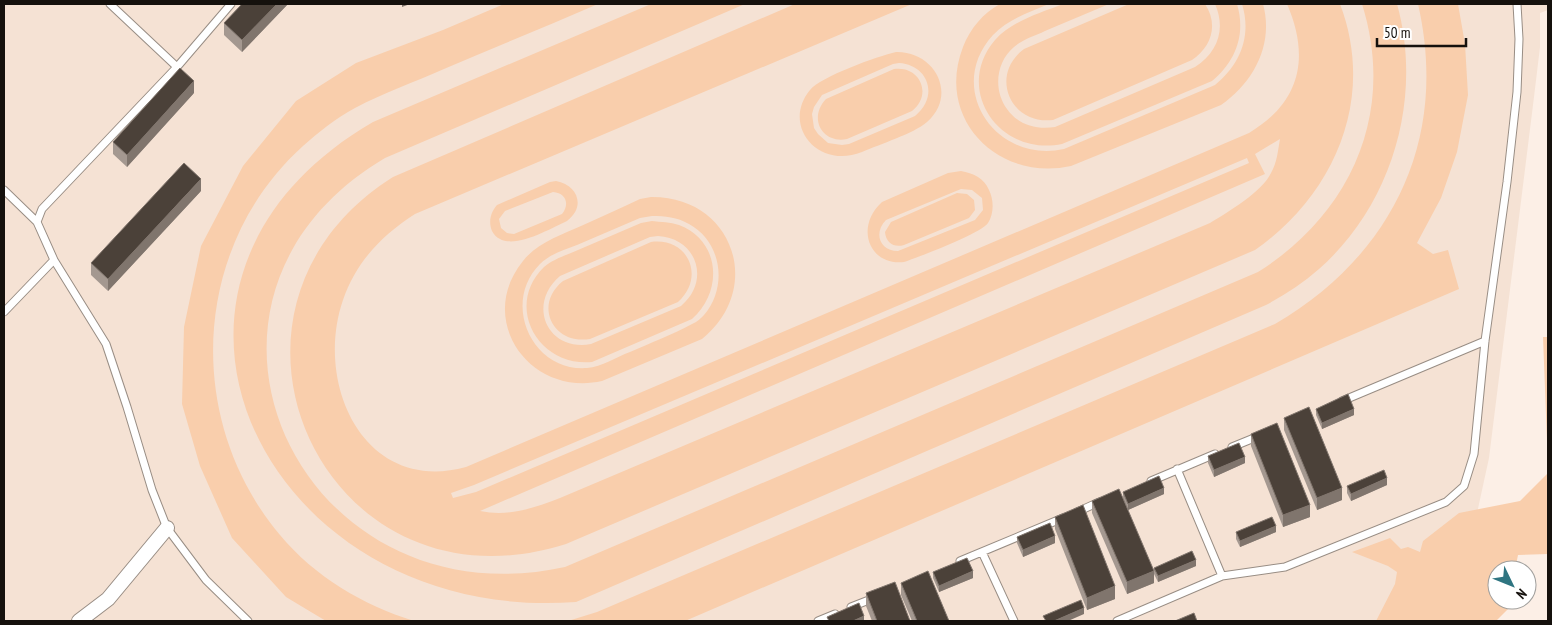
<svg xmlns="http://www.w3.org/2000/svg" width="1552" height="625" font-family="'PT Sans Narrow',sans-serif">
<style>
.built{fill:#f5e2d4}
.green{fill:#f9ceac;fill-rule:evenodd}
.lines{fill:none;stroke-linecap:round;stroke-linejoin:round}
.lane-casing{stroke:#988d84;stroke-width:9}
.street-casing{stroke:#988d84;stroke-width:16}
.lane{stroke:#fff;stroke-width:7}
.street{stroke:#fff;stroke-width:14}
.wall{fill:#a49890}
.shaded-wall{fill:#80756d}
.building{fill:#4b4139;stroke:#80756d}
</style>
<rect width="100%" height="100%" fill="#fcefe6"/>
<path class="built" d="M4 4H1548V10L1540 13V47L1534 97 1489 458 1474 527 1427 621H4Z"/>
<path class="green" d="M504 4H598C547 26 496 47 444 69 415 82 383 93 355 108 336 118 319 132 303 146 191 247 184 421 280 535 315 577 363 605 414 621H326L286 597 232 538 200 466 182 404 184 327 201 246 243 166 296 101 356 63 443 30Z
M651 4H745L385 158C147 299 299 625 565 567L1258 272C1352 213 1396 112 1362 4H1397C1423 97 1393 204 1319 269 1303 283 1285 295 1266 305L576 602C267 625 96 283 373 122Z
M795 4H912L415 214C382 235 356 262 343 300 314 384 364 495 466 467L1249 133C1301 102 1310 57 1287 4H1340C1376 98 1335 194 1255 250L566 544C324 621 182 310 393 177ZM1280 139C1278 150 1277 163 1271 173 1262 192 1228 212 1210 223L560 498C534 508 509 517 480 511L1265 174 1255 154ZM1247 158 1249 163 476 492 453 498 451 493 474 485Z
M1000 4H1049C1030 12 1008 19 993 35 945 87 994 164 1064 149L1215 85C1240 65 1252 36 1242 4H1263C1274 44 1254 82 1221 105L1071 166C998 182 935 119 963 47 970 29 983 13 1000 4Z
M1063 4H1109C1088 13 1066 22 1045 31 1035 36 1023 39 1014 47 996 62 993 90 1007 109 1018 125 1037 130 1055 127L1195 67C1218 52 1226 29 1215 4H1237C1246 34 1236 61 1212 81L1062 144C999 157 953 89 995 40 1012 21 1040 13 1063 4Z
M1129 4H1205C1219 25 1211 47 1192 60L1053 120C1010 125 989 75 1024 49Z
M1418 4H1458L1465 44 1468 95 1457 152 1441 198 1417 243 1433 254 1448 250 1459 289 685 621H568L597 612 1275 324C1393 255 1449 139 1418 4Z
M896 52C935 51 958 95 927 122 913 134 880 144 862 152 818 170 781 125 810 90 820 77 878 56 896 52ZM899 63C929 65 939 97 915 116L849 144 842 145 828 143 818 134 814 128 812 114 814 107 822 95 893 64Z
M894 69C920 65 933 95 912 111L847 139C822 144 808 118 826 99Z
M961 171C973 173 984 178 989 190 994 200 994 214 988 223 980 234 919 257 904 262 868 266 855 226 882 202L948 173ZM961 189 972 190 982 198 983 210 975 220 898 251C880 251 873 233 886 220Z
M556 181C578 185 586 207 567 221 549 229 505 256 492 231 488 221 491 212 497 205L550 182ZM553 192C566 193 570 204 562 214L514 234 507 233 501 228 499 219 505 211Z
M957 193 967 194 974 200 975 210 969 218 904 245C894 248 886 243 885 232L891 222Z
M651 197C733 196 765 288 702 339L602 381C530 397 475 320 523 261 537 243 561 235 581 226 601 217 621 208 640 199ZM652 216C665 216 677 217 689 224 722 242 728 287 704 315 701 318 697 322 692 324 672 335 650 343 630 352 616 357 602 367 587 368 532 372 501 303 540 264 550 254 564 250 577 245 598 236 619 227 640 218Z
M652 221C661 222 670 222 679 225 721 241 723 292 692 319L592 362C538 367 504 306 544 267 553 259 567 255 578 250 599 241 620 232 641 223ZM658 236C697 238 711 281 681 306L591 344C548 352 526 305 560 276L650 237Z
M651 242C688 237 706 277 678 302L590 339C553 345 533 305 563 281Z
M1543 337H1548V467Z
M1548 473V554L1518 555 1515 570H1497V600H1511L1510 607 1496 621H1376L1395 584 1397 572 1388 566 1352 552 1390 538 1401 549 1408 547 1420 552 1423 541 1459 513 1520 501Z"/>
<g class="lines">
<g class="lane-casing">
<path id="lane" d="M110 4 177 67
M4 190 37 222 54 260 106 344 127 407 152 490 167 528 206 580 248 621
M37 222 42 209 177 67 231 4
M4 312 54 260
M1342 401 1485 341
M1232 447 1259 436
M1177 469 1222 576
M1151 481 1215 454
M1077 512 1099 502
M982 552 1014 621
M960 561 1063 518
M851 607 874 598
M818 621 835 614
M1117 621 1222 576 1285 567 1446 502 1464 486 1474 454 1485 341 1507 182 1517 92 1519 39 1517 4"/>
</g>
<g class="street-casing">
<path id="street" d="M79 621 108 599 167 528"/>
</g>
<use href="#lane" class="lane"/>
<use href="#street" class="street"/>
</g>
<path class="wall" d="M242 4H288L242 52 224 35V23Z
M194 93 127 167 113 154V142Z
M201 191 108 291 91 275V263Z
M1316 409 1354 415 1322 429 1316 415Z
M1284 418 1342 500 1317 510 1284 430Z
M1251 434 1310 517 1283 527 1251 446Z
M1208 456 1245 463 1214 477 1208 463Z
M1387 485 1351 501 1347 493V486Z
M1123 492 1164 494 1128 510 1123 498Z
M1092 501 1154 583 1127 594 1092 513Z
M1055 517 1115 599 1087 610 1055 529Z
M1236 532H1276L1240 547 1236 539Z
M1017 537 1055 543 1023 557 1017 543Z
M1196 566 1158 582 1154 574V568Z
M933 572 973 578 939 592 933 578Z
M901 583 949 621H912L901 595Z
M866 593 910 621H872L866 606Z"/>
<path class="shaded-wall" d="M277 4H288L242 52V40Z
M402 4H410L402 7Z
M194 81V93L127 167V155Z
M201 179V191L108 291V279Z
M1354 409V415L1322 429V423Z
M1245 457V463L1214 477V470Z
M1387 478V485L1351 501V494Z
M1164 488V494L1128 510V504Z
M1342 488V500L1317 510V498Z
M1310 505V517L1283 527V515Z
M1276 526V532L1240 547V541Z
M1055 536V543L1023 557V550Z
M1196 560V566L1158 582V576Z
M973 571V578L939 592V586Z
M1154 571V583L1127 594V582Z
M1115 586V599L1087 610V598Z
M1084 608V614L1068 621H1054Z
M864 616V621H853Z"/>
<path class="building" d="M242 4H277L242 40 224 23Z
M180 68 194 81 127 155 113 142Z
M184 163 201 179 108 279 91 263Z
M1348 394 1354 409 1322 423 1316 409Z
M1309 407 1342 488 1317 498 1284 418Z
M1277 423 1310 505 1283 515 1251 434Z
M1239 443 1245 457 1214 470 1208 456Z
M1384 470 1387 478 1351 494 1347 486Z
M1159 476 1164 488 1128 504 1123 492Z
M1119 489 1154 571 1127 582 1092 501Z
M1083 505 1115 586 1087 598 1055 517Z
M1272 517 1276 526 1240 541 1236 532Z
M1050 523 1055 536 1023 550 1017 537Z
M1192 551 1196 560 1158 576 1154 568Z
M967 558 973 571 939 586 933 572Z
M928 571 949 621H917L901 583Z
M895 582 910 621H877L866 593Z
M1081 600 1084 608 1054 621H1046L1043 616Z
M859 603 864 616 853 621H829L827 617Z
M1194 613 1197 621H1175Z"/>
<rect width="1552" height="625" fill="none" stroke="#15110d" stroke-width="10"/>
<g transform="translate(1512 585) rotate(133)"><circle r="24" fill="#ffffff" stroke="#a1a09e"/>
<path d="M0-4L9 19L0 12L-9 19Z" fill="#2f7581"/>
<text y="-8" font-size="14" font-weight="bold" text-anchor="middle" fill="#15110d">N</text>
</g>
<path d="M1377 38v8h89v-8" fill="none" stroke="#15110d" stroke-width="2.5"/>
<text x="1384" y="38" font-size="15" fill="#15110d" stroke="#ffffff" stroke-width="4" paint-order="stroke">50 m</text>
</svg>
